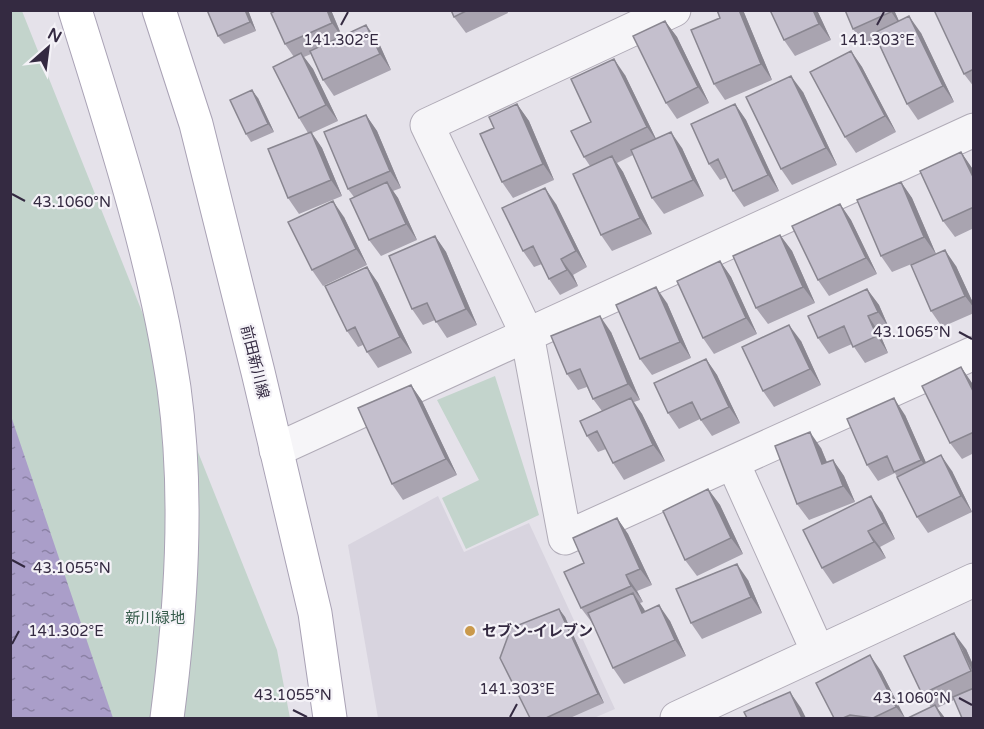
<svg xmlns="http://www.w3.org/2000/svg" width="984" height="729" font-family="'Varela Round','Noto Sans JP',sans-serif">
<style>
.built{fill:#d8d4df}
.green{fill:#c3d4cc}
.water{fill:url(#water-ripples)}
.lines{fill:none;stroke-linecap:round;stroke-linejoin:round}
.minor-casing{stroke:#b0abb7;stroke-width:35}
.major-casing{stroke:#a9a2b5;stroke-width:35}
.minor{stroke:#f6f5f8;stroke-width:33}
.major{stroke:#fff;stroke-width:33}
.wall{fill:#a9a4b0}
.shaded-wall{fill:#898690}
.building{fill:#c4bfcd;stroke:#898690;stroke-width:1.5}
.ticks{fill:none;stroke:#342a41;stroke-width:2}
.poi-dot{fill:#ca994b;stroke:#f4f2f7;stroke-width:2}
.labels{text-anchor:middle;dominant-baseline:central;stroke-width:4.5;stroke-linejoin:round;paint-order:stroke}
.street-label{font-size:15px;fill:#342a41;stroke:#f4f2f7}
.park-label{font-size:15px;fill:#385d4d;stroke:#f4f2f7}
.poi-label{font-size:15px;font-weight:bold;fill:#342a41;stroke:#f4f2f7;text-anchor:start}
.ticks-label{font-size:15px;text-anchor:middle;fill:#342a41;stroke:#f4f2f7;stroke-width:4.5;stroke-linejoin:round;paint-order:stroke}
</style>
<defs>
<pattern id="water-ripples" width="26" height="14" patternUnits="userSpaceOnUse" patternTransform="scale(1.5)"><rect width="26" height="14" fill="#aa9ec9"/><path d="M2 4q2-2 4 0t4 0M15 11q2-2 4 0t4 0" fill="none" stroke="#8b81a5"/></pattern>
</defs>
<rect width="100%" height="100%" fill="#e5e2ea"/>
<path class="built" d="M438 496 464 552 529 523 615 709 594 718H378L348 545Z"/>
<path class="green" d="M10 11H22L277 650 290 718H82L11 502Z
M495 376 539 515 466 549 442 498 479 480 437 400Z"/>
<path class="water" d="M10 413 113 718H11Z"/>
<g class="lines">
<g class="minor-casing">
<path id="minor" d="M674 10 427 125 527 334 565 538 974 353
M276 450 974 130
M733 463 818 652
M677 718 974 580"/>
</g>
<g class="major-casing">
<path id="major" d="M75 10C114 135 155 259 174 388 189 497 181 610 167 718
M159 10 196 124 258 372 315 613 330 718"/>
</g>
<use href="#minor" class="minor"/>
<use href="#major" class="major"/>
</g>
<path class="wall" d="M248 10 256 31 224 44 218 36Z
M331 10 342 36 378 41 391 70 334 96 323 80 311 54 304 57 313 69 338 121 312 133 322 148 342 196 299 214 288 198 308 133 299 118 294 57 285 44Z
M451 10H507L508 13 466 33 454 17Z
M743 10 772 80 725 100 714 84 720 18Z
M817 10 831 40 795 56 784 40Z
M894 10 899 21 921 33 954 102 918 120 907 104 877 40 865 45 853 29Z
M974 10V87L964 74Z
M665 21 677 37 709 103 677 119 666 103Z
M851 51 862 67 896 132 856 153 845 137Z
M625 75 656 139 682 148 704 196 664 214 652 198 633 155 617 163 623 172 652 234 612 251 601 235 590 166 584 157Z
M803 92 837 165 792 185 781 169Z
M258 98 274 132 251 142 246 134Z
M517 104 529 121 554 180 513 198 502 182 494 128Z
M735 104 746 120 779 191 744 207 733 191 727 177 720 180 709 164Z
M366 115 377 131 401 188 393 191 398 198 417 240 381 256 369 240 354 197 348 189Z
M961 152 974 171V228L955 237 943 221Z
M901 182 912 198 936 254 892 272 881 256Z
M556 204 587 267 573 275 578 286 560 295 549 279 542 264 534 267 523 251Z
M840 204 851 220 877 274 829 296 818 280Z
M344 217 367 265 323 286 312 270Z
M780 235 792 251 815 303 768 324 756 308Z
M435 236 446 252 477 325 447 338 435 320 423 325 412 309Z
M720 261 731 277 757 334 714 354 703 338Z
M956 266 974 305V313L942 327 931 311Z
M367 267 378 283 412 353 378 368 367 352 363 345 358 347 347 331Z
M867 289 879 305 889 328 879 332 888 353 865 363 852 344 829 354 818 338Z
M667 303 691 358 652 375 640 359Z
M611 332 640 400 634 402 642 414 665 461 624 480 613 463 606 449 598 452 587 436 602 411 593 399 587 387 578 390 567 374Z
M801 341 821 385 774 407 763 391Z
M706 359 717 375 740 423 712 436 700 419 679 429 668 413Z
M961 367 974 386V453L962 459 950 443Z
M411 385 422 401 457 475 403 500 392 484Z
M905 415 926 463 952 471 972 512 928 533 917 517 895 473 878 481 867 465Z
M821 448 827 462 833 460 844 476 855 502 809 520 797 504Z
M708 489 720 505 743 554 697 576 685 560Z
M882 512 895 539 880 547 886 558 833 584 822 568Z
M617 518 628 534 652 585 637 591 643 602 640 603 645 611 670 621 686 656 624 684 613 668 593 624 581 608 584 563Z
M748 580 762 613 702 639 691 623Z
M559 609 565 617 604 703 570 718H530Z
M966 649 974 667V718L954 700 937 708 945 718 931 707 922 694Z
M881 671 905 718H834Z"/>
<path class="shaded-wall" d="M245 10H248L256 31 250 22Z
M327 10H331L343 39 332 23Z
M739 10H743L772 80 761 64Z
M813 10H817L831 40 819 24Z
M890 10H894L902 28Z
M909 16 921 33 954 102 943 86Z
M665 21 677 37 709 103 698 87Z
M366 25 378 41 391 70 380 54Z
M851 51 862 67 896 132 885 116Z
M301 53 313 69 338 121 326 105Z
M614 59 625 75 658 143 647 127Z
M791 76 803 92 837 165 826 148Z
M252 90 258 98 274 132 268 124Z
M517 104 529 121 554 180 543 164Z
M735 104 746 120 779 191 768 175Z
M366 115 377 131 401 188 390 171Z
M311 132 322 148 342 196 331 180Z
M671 132 682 148 704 196 693 180Z
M961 152 974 171V179Z
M612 156 623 172 652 234 640 218Z
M387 182 398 198 417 240 406 224Z
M901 182 912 198 936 254 924 237Z
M545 188 556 204 587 267 576 251Z
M333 201 344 217 367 265 356 249Z
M840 204 851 220 877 274 866 258Z
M780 235 792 251 815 303 803 287Z
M435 236 446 252 477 325 466 309Z
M945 250 956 266 974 305V308L965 296Z
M561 259 573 275 578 286 567 270Z
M720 261 731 277 757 334 746 318Z
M367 267 378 283 412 353 400 337Z
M656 287 667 303 691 358 680 342Z
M867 289 879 305 889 328 878 312Z
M600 316 611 332 640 400 628 384Z
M868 316 879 332 888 353 877 336Z
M789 325 801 341 821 385 810 369Z
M706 359 717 375 740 423 729 407Z
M961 367 974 386V393Z
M411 385 422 401 457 475 446 459Z
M631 398 642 414 665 461 653 445Z
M894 398 905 415 932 476 921 460Z
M810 432 821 448 834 480 822 464Z
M941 455 952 471 972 512 961 496Z
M833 460 844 476 855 502 843 486Z
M708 489 720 505 743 554 731 538Z
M871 496 882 512 895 539 884 523Z
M617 518 628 534 652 585 640 569Z
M868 531 880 547 886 558 874 542Z
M737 564 748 580 762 613 751 597Z
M626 575 637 591 643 602 631 586Z
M633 593 644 609 653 629 642 613Z
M659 605 670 621 686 656 675 640Z
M559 609 565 617 604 703 598 694Z
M954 633 966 649 974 667V674Z
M870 655 881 671 905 718 896 707Z
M790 692 801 708 806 718H802Z
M935 705 945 718H942Z"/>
<path class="building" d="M207 10H245L250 22 218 36Z
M277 10H327L332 23 285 44 271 13Z
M451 10H468L454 17Z
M717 10H739L761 64 714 84 691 30 720 18Z
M770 10H813L819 24 784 40Z
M845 10H890L891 12 853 29Z
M934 10H974V69L964 74Z
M909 16 943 86 907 104 874 33Z
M665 21 698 87 666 103 633 36Z
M366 25 380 54 323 80 310 51Z
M851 51 885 116 845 137 810 72Z
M301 53 326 105 299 118 273 67Z
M614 59 647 127 584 157 571 131 591 122 571 79Z
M791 76 826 148 781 169 746 97Z
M252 90 268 124 246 134 230 100Z
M517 104 543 164 502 182 480 134 494 128 489 117Z
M735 104 768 175 733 191 718 159 709 164 691 124Z
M366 115 390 171 348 189 324 132Z
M311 132 331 180 288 198 268 149Z
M671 132 693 180 652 198 631 150Z
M961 152 974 179V207L943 221 920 171Z
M612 156 640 218 601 235 573 174Z
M387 182 406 224 369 240 350 199Z
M901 182 924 237 881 256 857 200Z
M545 188 576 251 561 259 567 270 549 279 533 246 523 251 502 208Z
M333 201 356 249 312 270 288 222Z
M840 204 866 258 818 280 792 226Z
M780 235 803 287 756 308 733 256Z
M435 236 466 309 436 322 427 303 412 309 389 256Z
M945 250 965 296 931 311 911 265Z
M720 261 746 318 703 338 677 281Z
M367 267 400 337 367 352 355 327 347 331 325 286Z
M656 287 680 342 640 359 616 305Z
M867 289 878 312 868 316 877 336 853 347 844 326 818 338 808 316Z
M600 316 628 384 593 399 580 369 567 374 551 336Z
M789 325 810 369 763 391 742 347Z
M706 359 729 407 701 420 692 402 668 413 654 383Z
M961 367 974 393V432L950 443 922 386Z
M411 385 446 459 392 484 358 408Z
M631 398 653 445 613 463 597 431 587 436 580 421Z
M894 398 921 460 894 472 887 456 867 465 847 419Z
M810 432 822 464 833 460 843 486 797 504 775 446Z
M941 455 961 496 917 517 897 477Z
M708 489 731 538 685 560 663 511Z
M871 496 884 523 868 531 874 542 822 568 803 530Z
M617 518 640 569 626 575 631 586 581 608 564 572 584 563 573 538Z
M737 564 751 597 691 623 676 589Z
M633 593 642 613 659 605 675 640 613 668 588 613Z
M559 609 598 694 546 718H530L500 658 511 628Z
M954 633 971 671 922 694 904 656Z
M870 655 896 707 873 718 850 715 843 718H834L816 683Z
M974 688V718H962L953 697Z
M790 692 802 718H747L744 712Z
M935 705 942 718H908Z"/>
<path class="ticks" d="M341 25 348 12M877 25 884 12M12 194 25 201M959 332 972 339M12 560 25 567M12 644 19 631M959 698 972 705M293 710 307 717M510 717 517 704"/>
<circle class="poi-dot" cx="470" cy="631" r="6"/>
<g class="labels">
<g class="street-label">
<text transform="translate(255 362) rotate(76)">前田新川線</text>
</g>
<g class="park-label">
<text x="155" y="618">新川緑地</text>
</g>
<g class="poi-label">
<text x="482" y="631">セブン-イレブン</text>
</g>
</g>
<g class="ticks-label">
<text x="341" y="45">141.302°E</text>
<text x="877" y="45">141.303°E</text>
<text x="72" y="207">43.1060°N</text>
<text x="912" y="337">43.1065°N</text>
<text x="72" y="573">43.1055°N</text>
<text x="66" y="636">141.302°E</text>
<text x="517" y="694">141.303°E</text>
<text x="293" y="700">43.1055°N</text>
<text x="912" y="703">43.1060°N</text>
</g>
<rect width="984" height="729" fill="none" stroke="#342a41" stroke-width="24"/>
<g transform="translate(48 48) rotate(28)" stroke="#f4f2f7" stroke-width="4.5" paint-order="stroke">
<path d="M0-4.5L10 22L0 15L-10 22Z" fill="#342a41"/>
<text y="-9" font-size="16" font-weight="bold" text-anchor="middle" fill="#342a41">N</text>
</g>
</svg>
